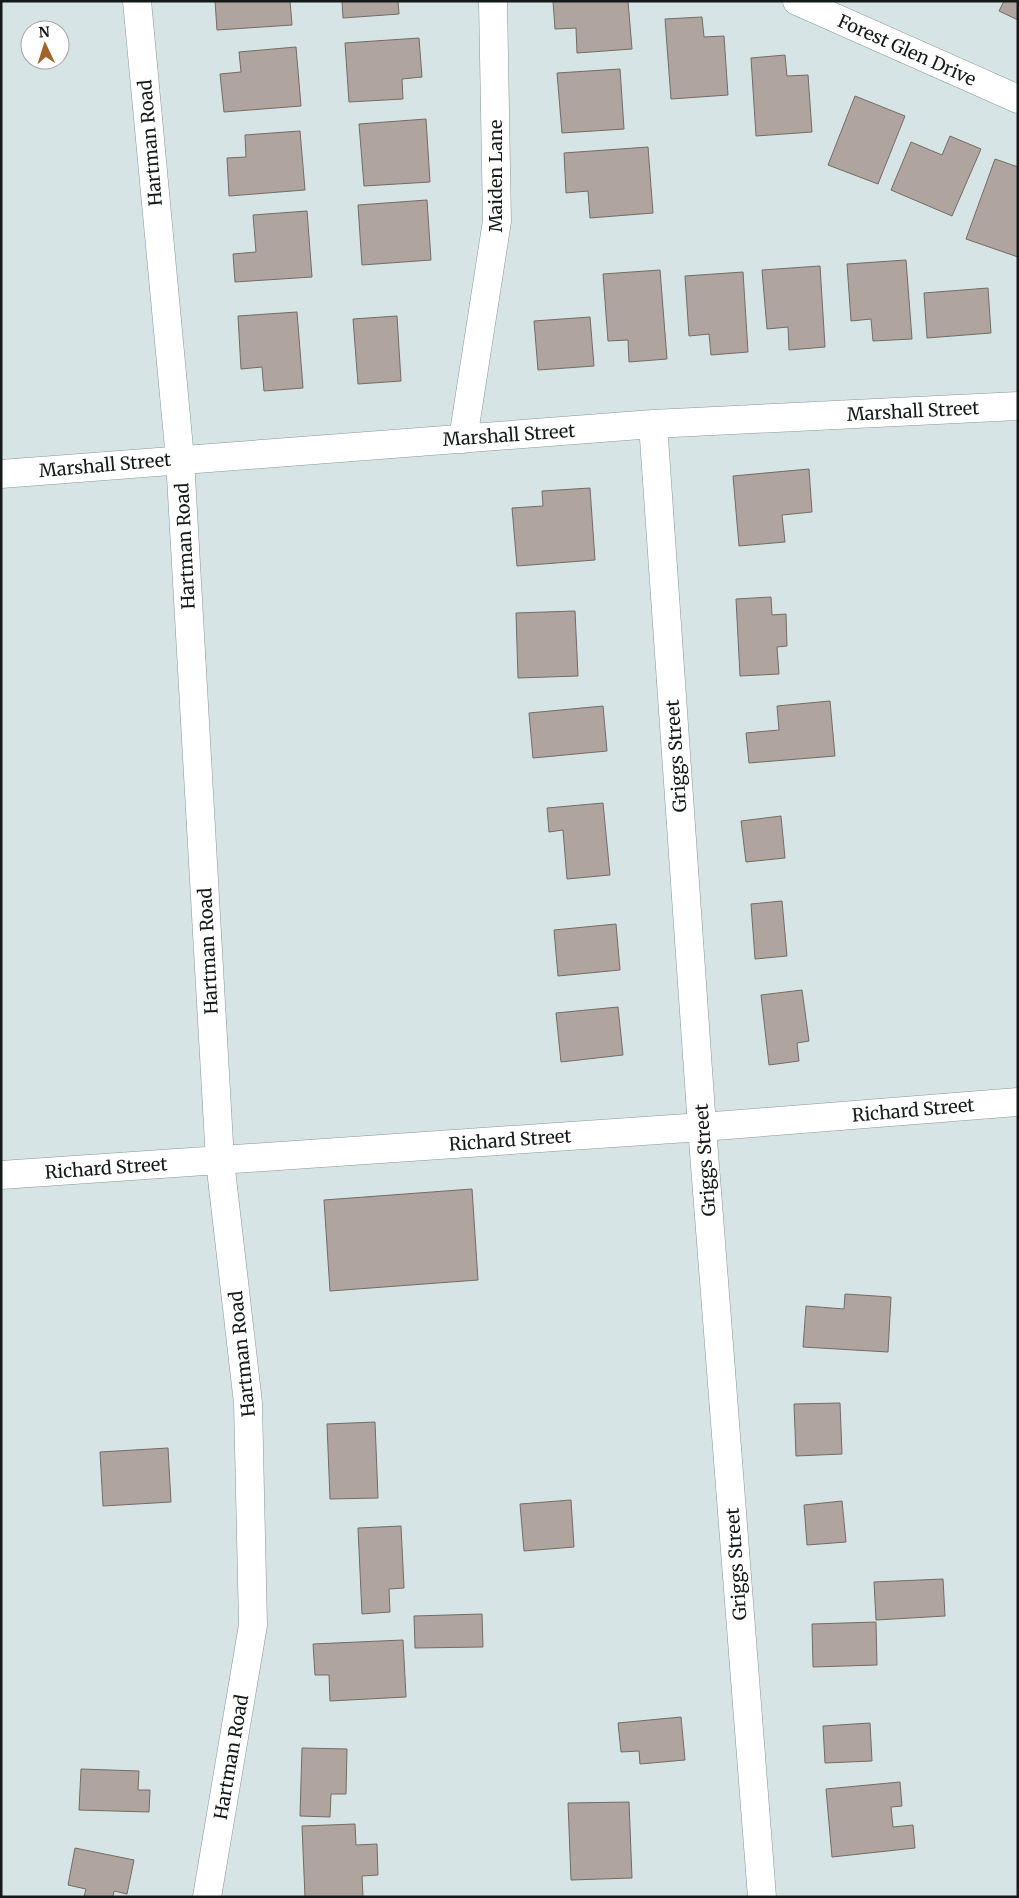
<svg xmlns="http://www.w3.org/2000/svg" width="1019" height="1898" font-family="Merriweather,serif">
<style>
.building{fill:#afa59e;stroke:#746b64}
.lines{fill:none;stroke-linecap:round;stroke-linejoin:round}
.minor-casing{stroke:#899697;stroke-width:29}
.minor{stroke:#fff;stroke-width:28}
.labels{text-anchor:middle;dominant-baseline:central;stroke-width:4;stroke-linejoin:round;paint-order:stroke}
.street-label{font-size:18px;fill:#14191a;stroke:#fff}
</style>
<rect width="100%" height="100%" fill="#d6e4e6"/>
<path class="building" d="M215 1H290L292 25 217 30Z
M342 1H398L399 14 343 18Z
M553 1H628L632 49 577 53 576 28 555 29Z
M1004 1H1018V20L999 11Z
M702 17 704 37 724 36 728 95 671 99 665 19Z
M419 38 422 77 402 79 403 99 349 102 345 43Z
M296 47 301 106 224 112 220 74 241 72 239 52Z
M785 55 787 76 808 75 812 132 756 136 751 58Z
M620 69 624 129 562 133 557 73Z
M855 96 905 116 878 184 828 165Z
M426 119 430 182 364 186 359 124Z
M300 131 305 190 229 196 227 158 246 157 245 135Z
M950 136 981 149 952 216 891 190 911 142 942 155Z
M648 147 653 213 590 218 588 191 566 193 564 153Z
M995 159 1018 167V257L966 239Z
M427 200 431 260 362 265 358 205Z
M307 211 312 277 235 282 233 254 256 252 253 215Z
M906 260 912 339 873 341 871 319 851 321 847 264Z
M820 266 825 347 789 350 788 327 767 329 762 270Z
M660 270 667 359 629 362 628 340 608 341 603 274Z
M743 272 748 352 711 355 709 334 689 336 685 276Z
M988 288 991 333 927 338 924 293Z
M297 312 303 388 264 391 262 367 241 369 238 316Z
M397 316 401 381 358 384 353 319Z
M590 317 594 366 538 370 534 321Z
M809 469 812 512 782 515 785 542 739 546 733 476Z
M590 488 595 560 517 566 512 508 543 506 542 491Z
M771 597 772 615 786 614 787 646 777 647 779 674 740 676 736 599Z
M575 611 578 676 518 678 516 613Z
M830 701 835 756 749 763 746 733 779 730 777 706Z
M603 706 607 751 533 758 529 713Z
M603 803 610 875 567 879 563 830 549 832 547 808Z
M781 816 785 858 746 862 741 821Z
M782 901 787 956 755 959 751 904Z
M616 924 620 970 558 976 554 930Z
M802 990 809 1041 797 1043 799 1061 769 1065 761 995Z
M618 1007 623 1055 561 1062 556 1013Z
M472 1189 478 1280 330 1291 324 1200Z
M845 1294 891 1297 888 1352 803 1347 806 1306 844 1309Z
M840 1403 842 1454 796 1456 794 1404Z
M375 1422 378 1498 330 1499 327 1424Z
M168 1448 171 1502 103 1506 100 1452Z
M571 1500 574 1547 524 1551 520 1504Z
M842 1501 846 1542 807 1545 804 1505Z
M401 1526 404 1588 389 1589 390 1612 362 1614 358 1528Z
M943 1579 945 1616 876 1620 874 1582Z
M482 1614 483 1647 415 1648 414 1616Z
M876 1622 877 1665 813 1667 812 1624Z
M403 1640 406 1697 330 1701 329 1675H315L313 1644Z
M681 1717 685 1760 640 1764 639 1751 621 1752 618 1723Z
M870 1723 872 1761 825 1763 823 1726Z
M302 1748 347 1749 346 1794H331L330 1817 300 1816Z
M81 1769 139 1771 138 1790H150L149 1812 79 1810Z
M900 1782 902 1806 891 1807 893 1827 913 1825 915 1848 832 1857 826 1789Z
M629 1802 632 1878 571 1880 568 1803Z
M355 1824 356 1845 377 1844 378 1875 362 1876 363 1897H305L302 1826Z
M75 1848 134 1860 127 1894 114 1891 113 1897H84L86 1889 68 1885Z"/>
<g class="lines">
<g class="minor-casing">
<path id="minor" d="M137 1 180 459 220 1161 248 1403 253 1625 207 1897
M797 1 1018 99
M653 424 702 1127 762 1897
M463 439 497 221 493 1
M1 474 653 424 1018 406
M1 1175 702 1127 1018 1102"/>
</g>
<use href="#minor" class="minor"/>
</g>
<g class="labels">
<g class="street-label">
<text transform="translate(907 50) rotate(24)">Forest Glen Drive</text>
<text transform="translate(150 143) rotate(-95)">Hartman Road</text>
<text transform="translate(495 176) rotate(-90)">Maiden Lane</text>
<text transform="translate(913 411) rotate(-3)">Marshall Street</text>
<text transform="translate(509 435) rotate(-4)">Marshall Street</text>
<text transform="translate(105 465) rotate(-5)">Marshall Street</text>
<text transform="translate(185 546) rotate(-93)">Hartman Road</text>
<text transform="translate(676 756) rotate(-94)">Griggs Street</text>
<text transform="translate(208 951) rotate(-93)">Hartman Road</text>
<text transform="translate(913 1110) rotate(-5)">Richard Street</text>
<text transform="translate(510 1140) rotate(-4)">Richard Street</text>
<text transform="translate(705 1160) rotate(-94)">Griggs Street</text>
<text transform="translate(106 1168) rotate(-4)">Richard Street</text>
<text transform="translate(242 1354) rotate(-96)">Hartman Road</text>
<text transform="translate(736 1564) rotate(-94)">Griggs Street</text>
<text transform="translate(231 1757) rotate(-80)">Hartman Road</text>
</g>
</g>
<rect width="1019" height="1898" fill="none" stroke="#14191a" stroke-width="5"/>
<g transform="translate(45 45) rotate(356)"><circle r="24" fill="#ffffff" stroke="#a1a3a3"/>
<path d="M0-4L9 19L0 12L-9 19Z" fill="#a3642b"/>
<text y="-8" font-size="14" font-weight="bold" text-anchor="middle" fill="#14191a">N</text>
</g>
</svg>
